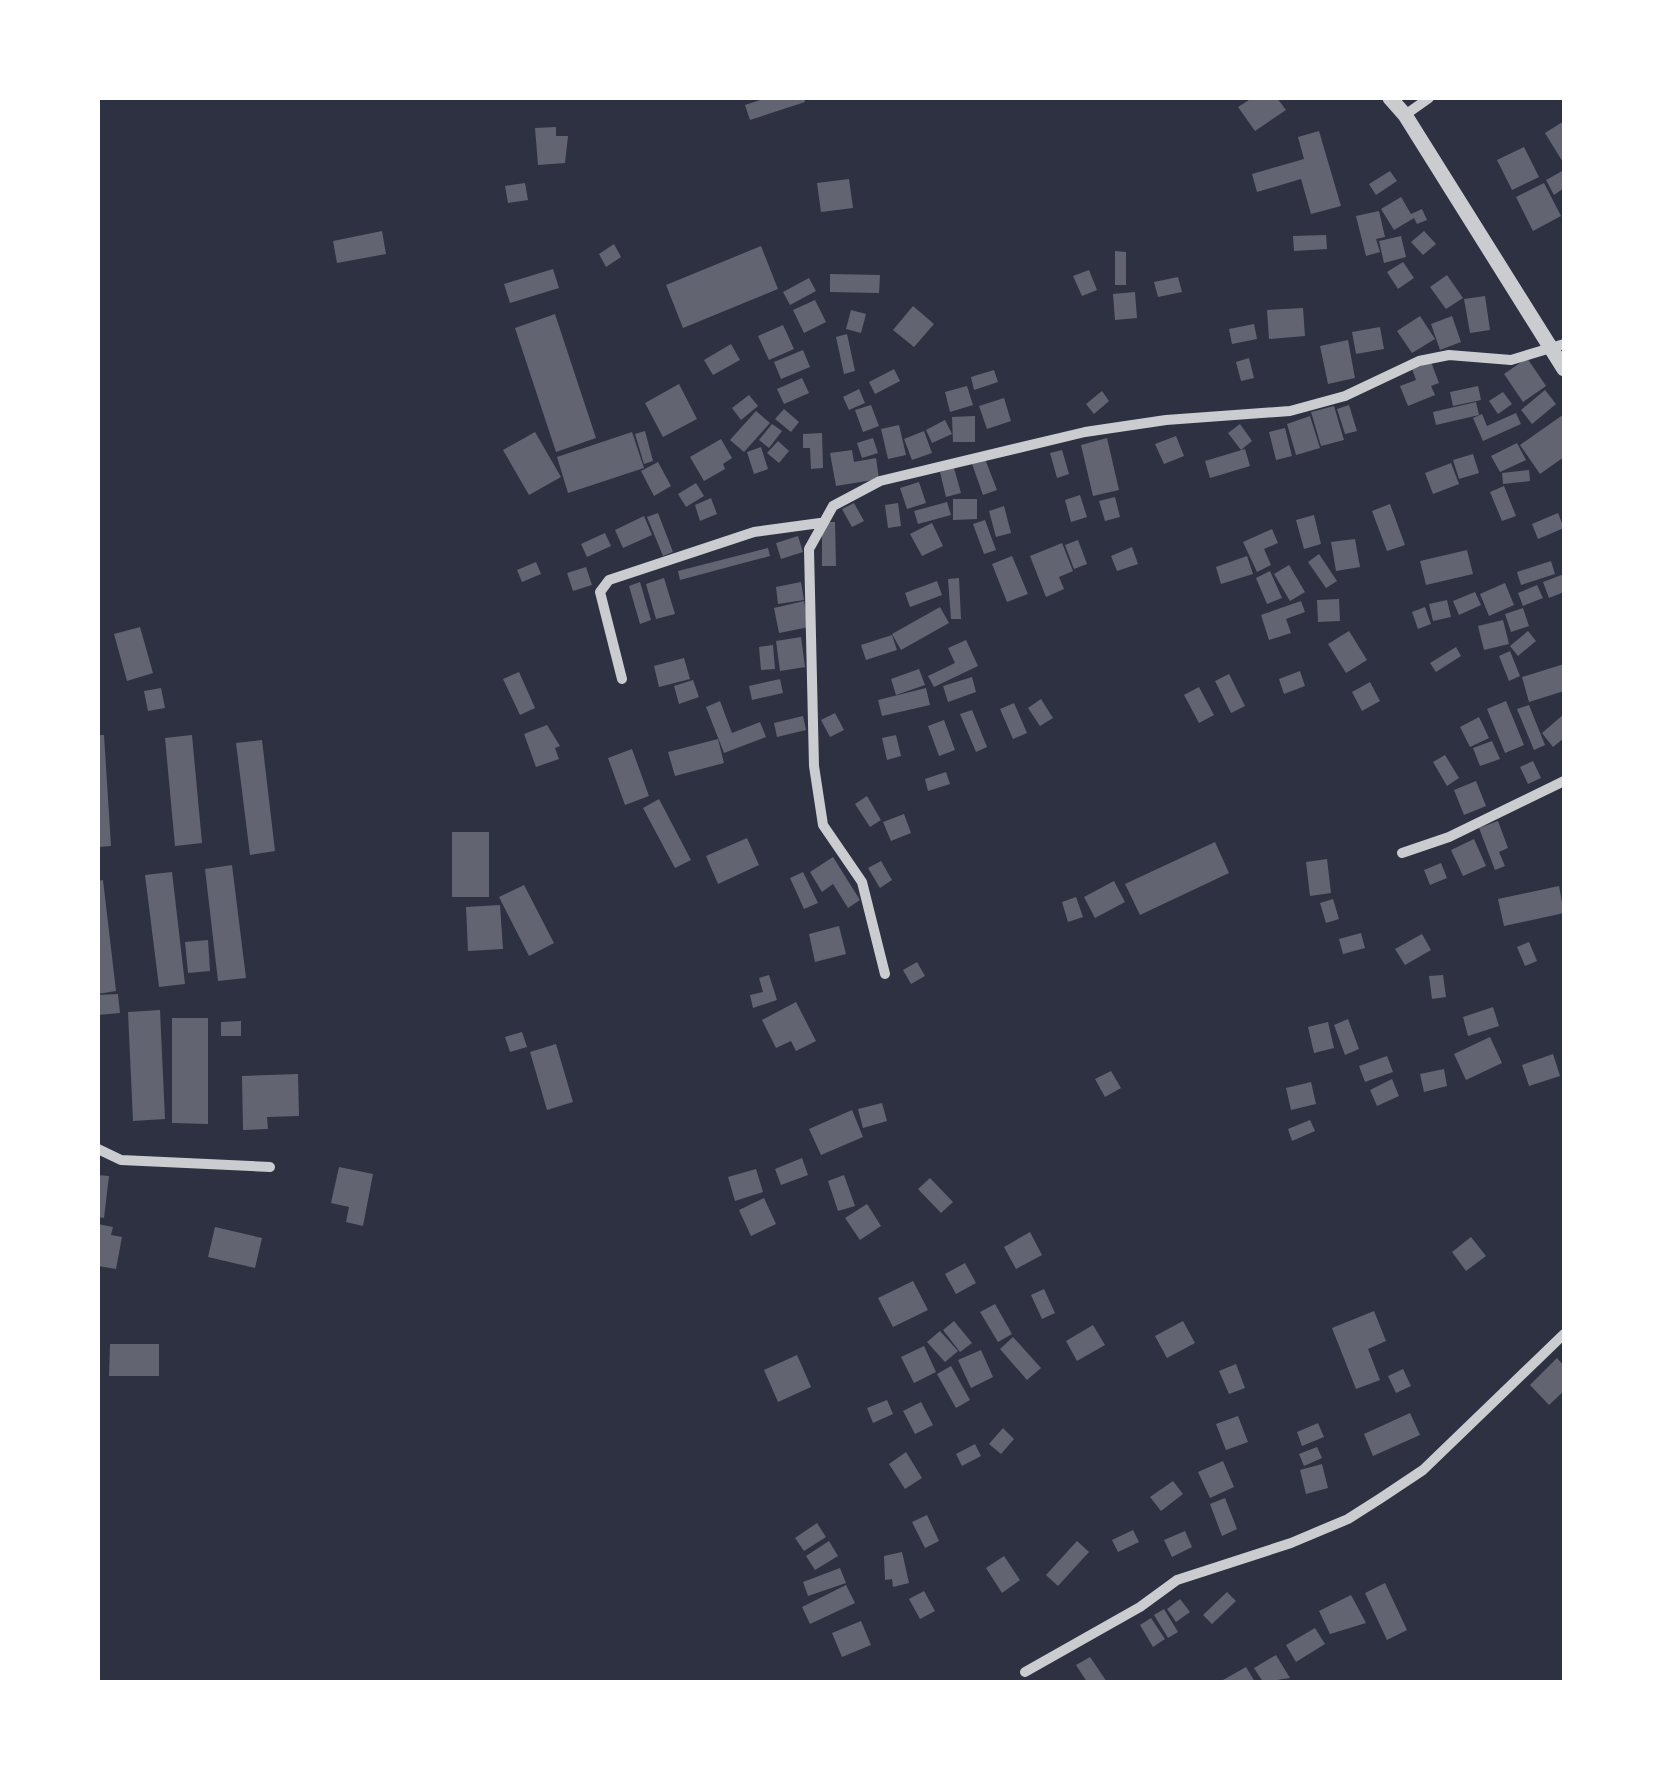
<svg xmlns="http://www.w3.org/2000/svg" width="1662" height="1780" font-family="Arial,sans-serif">
<style>
.building{fill:#626471}
.lines{fill:none;stroke-linecap:round;stroke-linejoin:round}
.minor{stroke:#caccd0;stroke-width:10}
.tertiary{stroke:#caccd0;stroke-width:15}
</style>
<rect width="100%" height="100%" fill="#2d3142"/>
<path class="building" d="M766 98H804L805 102 750 120 745 105Z
M1252 98H1277L1286 110 1255 131 1238 107Z
M1564 121V164L1545 133Z
M556 127V136H568L565 163 538 165 535 128Z
M1319 131 1341 206 1311 214 1301 179 1257 192 1252 174 1304 159 1298 137Z
M1524 147 1539 177 1512 190 1497 160Z
M1564 170V188L1554 195 1546 180Z
M1390 171 1397 181 1376 195 1369 184Z
M849 179 853 208 821 212 817 183Z
M525 183 528 200 508 203 505 186Z
M1544 183 1561 216 1533 231 1516 197Z
M1401 197 1411 214 1422 209 1427 220 1417 224 1414 218 1394 230 1381 209Z
M1379 211 1385 237 1376 239 1380 252 1366 256 1356 216Z
M382 231 386 254 337 263 333 241Z
M1424 231 1436 244 1423 255 1411 242Z
M1326 235 1327 249 1294 251 1293 236Z
M1401 236 1406 257 1384 263 1379 241Z
M614 244 621 257 606 267 599 254Z
M761 246 778 289 683 328 666 285Z
M1115 251 1126 252V285H1115Z
M1403 262 1414 278 1398 289 1387 272Z
M553 269 559 288 510 303 504 284Z
M1089 270 1097 290 1082 296 1073 276Z
M830 274 880 275 879 293 830 292Z
M1447 275 1463 298 1446 309 1430 287Z
M1178 277 1182 292 1158 297 1154 282Z
M809 278 816 291 790 305 783 292Z
M1135 292 1137 318 1115 320 1113 294Z
M1485 296 1490 330 1470 333 1464 299Z
M815 300 826 322 804 333 793 310Z
M913 306 934 324 914 347 893 330Z
M1303 308 1305 336 1269 339 1267 310Z
M851 310 866 314 861 333 846 329Z
M555 314 596 438 556 452 515 328Z
M1420 316 1435 339 1412 353 1397 331Z
M1452 316 1461 342 1440 350 1431 324Z
M1254 324 1257 339 1232 344 1229 329Z
M783 325 794 349 769 360 758 336Z
M1380 327 1384 349 1356 354 1352 332Z
M847 334 855 371 844 374 836 337Z
M1348 340 1355 378 1328 384 1320 346Z
M731 344 740 360 713 375 704 360Z
M803 350 810 367 781 379 774 362Z
M1249 358 1254 378 1241 381 1236 362Z
M1527 358 1546 386 1523 402 1504 374Z
M1431 362 1439 383 1431 386 1435 395 1408 406 1400 386 1416 380 1412 369Z
M894 369 900 381 875 394 869 382Z
M994 370 998 382 974 390 971 377Z
M802 378 809 393 784 404 777 389Z
M679 384 697 419 663 437 645 403Z
M967 386 973 405 950 412 945 392Z
M1478 386 1481 400 1453 406 1450 392Z
M859 389 865 403 849 410 843 397Z
M1545 390 1556 404 1532 424 1521 410Z
M1102 391 1109 401 1094 414 1086 404Z
M1503 392 1512 404 1498 414 1489 401Z
M749 395 758 406 741 420 732 408Z
M1004 398 1011 421 987 429 979 406Z
M1476 402 1479 415 1436 425 1433 412Z
M871 405 879 426 863 432 855 410Z
M1349 405 1357 431 1345 434 1337 409Z
M1334 406 1344 440 1321 446 1311 412Z
M784 409 799 422 791 432 775 419Z
M756 411 770 423 744 452 730 440Z
M1516 413 1521 424 1483 441 1473 418 1482 414 1487 426Z
M1564 414V457L1540 474 1520 445Z
M975 416V442H953L952 417Z
M1310 416 1320 448 1296 455 1287 424Z
M945 420 952 434 932 443 926 430Z
M772 424 782 431 769 448 759 440Z
M1240 424 1252 441 1241 450 1228 433Z
M899 425 906 455 888 459 881 429Z
M1285 428 1292 456 1276 460 1269 432Z
M645 431 653 461 644 464 635 434Z
M924 431 932 453 912 460 904 439Z
M535 432 561 477 529 495 503 450Z
M632 432 644 468 568 493 557 457Z
M822 433 823 468 811 469 810 448H803V434Z
M1176 436 1184 456 1164 464 1155 444Z
M873 438 878 453 862 458 857 443Z
M1107 438 1119 490 1093 496 1081 445Z
M721 439 732 458 723 464 725 469 704 481 690 457Z
M778 441 789 451 779 463 767 453Z
M1517 443 1526 460 1500 472 1491 456Z
M761 447 768 469 754 474 747 452Z
M1245 449 1250 466 1210 478 1205 461Z
M852 450 854 462 876 458 879 479 836 486 830 453Z
M1062 450 1069 474 1057 478 1050 453Z
M1473 454 1479 473 1459 479 1453 460Z
M985 459 997 490 983 495 972 464Z
M658 462 671 486 654 496 641 471Z
M1451 463 1459 484 1433 494 1425 473Z
M954 468 961 493 946 497 940 472Z
M1529 470 1530 481 1503 484 1502 473Z
M919 482 926 503 907 509 900 488Z
M696 483 704 496 686 507 678 494Z
M1504 486 1516 516 1502 521 1490 492Z
M1080 495 1087 517 1071 522 1065 500Z
M1115 497 1120 517 1105 521 1099 501Z
M711 498 717 514 700 521 695 505Z
M953 499H977V519L953 520Z
M947 502 951 515 918 524 914 511Z
M854 503 864 521 852 527 842 509Z
M898 503 901 526 888 528 885 505Z
M1390 504 1405 545 1387 551 1372 511Z
M1004 506 1011 533 996 537 989 511Z
M658 513 673 552 663 556 647 517Z
M1558 513 1564 528 1538 539 1532 524Z
M1314 515 1321 544 1304 549 1296 520Z
M644 516 652 535 623 548 615 530Z
M985 520 996 550 984 554 973 524Z
M822 522H835L836 566H822Z
M932 523 943 546 922 556 910 534Z
M1272 529 1278 543 1264 549 1271 565 1257 572 1243 542Z
M605 533 611 546 587 557 581 544Z
M798 536 803 552 781 559 776 543Z
M1355 539 1360 567 1336 571 1331 542Z
M1078 540 1087 564 1074 569 1065 545Z
M1062 543 1073 571 1059 577 1064 589 1046 597 1030 556Z
M1132 547 1138 564 1117 571 1111 556Z
M768 548 770 556 680 580 678 571Z
M1467 550 1473 574 1426 585 1420 561Z
M1319 554 1337 581 1326 588 1308 562Z
M1012 556 1028 594 1007 602 992 564Z
M1247 556 1253 574 1221 584 1216 567Z
M1551 561 1555 574 1521 585 1517 572Z
M536 562 541 574 522 582 517 570Z
M1289 565 1305 592 1290 601 1274 574Z
M586 567 592 585 573 591 567 573Z
M1270 571 1282 598 1267 604 1256 578Z
M1564 574V592L1549 598 1543 582Z
M664 578 675 614 656 619 646 584Z
M959 578 961 619H951L948 579Z
M937 581 942 595 910 607 905 593Z
M640 582 651 620 640 624 629 586Z
M801 582 804 600 778 604 776 587Z
M1505 583 1514 605 1489 616 1480 594Z
M1537 585 1543 598 1523 606 1518 593Z
M1475 592 1481 605 1459 615 1453 601Z
M1339 599 1340 621 1318 622 1317 600Z
M1447 600 1451 617 1433 621 1429 604Z
M804 601 809 627 779 633 774 608Z
M1301 601 1305 612 1286 619 1291 633 1269 640 1261 615Z
M940 607 949 623 901 650 892 634Z
M1425 607 1431 624 1418 629 1412 612Z
M1523 608 1529 626 1511 632 1505 614Z
M1503 620 1509 644 1484 650 1478 626Z
M140 627 153 673 127 681 114 634Z
M1349 631 1367 660 1346 673 1328 644Z
M1528 631 1536 641 1518 656 1510 646Z
M892 635 897 650 866 660 861 645Z
M801 637 805 667 780 671 776 641Z
M966 640 978 666 934 687 928 676 955 663 948 648Z
M773 645 775 669 761 670 759 647Z
M1456 647 1461 656 1436 672 1430 663Z
M1510 651 1520 676 1509 681 1499 656Z
M684 658 690 679 659 687 654 666Z
M1564 664V691L1529 702 1522 677Z
M919 669 925 685 896 695 891 679Z
M1300 671 1305 686 1284 694 1279 679Z
M519 672 535 708 520 715 503 679Z
M1229 674 1245 706 1231 713 1215 681Z
M972 677 976 692 948 702 943 686Z
M780 679 783 693 752 700 749 686Z
M693 680 699 697 679 704 674 686Z
M1370 682 1380 701 1362 711 1352 692Z
M1199 687 1214 715 1199 723 1184 695Z
M161 688 165 708 148 711 144 691Z
M926 688 930 705 882 716 878 700Z
M1041 699 1053 718 1040 726 1028 708Z
M720 701 732 733 760 722 766 737 724 753 706 707Z
M1506 701 1524 745 1505 753 1487 709Z
M1014 703 1027 733 1013 739 1000 709Z
M1529 705 1545 745 1534 750 1517 709Z
M972 710 987 747 976 752 960 714Z
M835 713 844 730 830 737 821 720Z
M1564 714V738L1553 747 1542 733Z
M803 716 806 730 777 737 774 723Z
M1479 717 1489 738 1470 747 1460 727Z
M944 720 955 750 939 756 928 726Z
M547 725 560 746 555 748 559 759 536 767 524 734Z
M98 735H104L111 846 98 847Z
M192 735 202 843 175 846 165 738Z
M896 735 901 756 887 760 882 738Z
M718 739 724 763 675 776 668 752Z
M262 740 275 851 250 855 236 743Z
M1492 741 1500 759 1480 766 1473 748Z
M632 749 649 796 625 805 608 758Z
M1445 755 1459 778 1447 786 1433 762Z
M1533 761 1541 778 1528 784 1520 767Z
M946 772 950 784 928 791 925 779Z
M1476 781 1486 806 1464 815 1454 790Z
M867 796 881 820 870 827 855 804Z
M659 799 691 860 675 868 643 808Z
M904 814 911 833 891 841 883 822Z
M1498 821 1508 848 1499 852 1505 866 1495 870 1479 828Z
M452 832H489V897H452Z
M747 838 759 865 718 884 706 856Z
M1474 839 1486 866 1463 876 1451 850Z
M1215 842 1229 873 1140 915 1125 884Z
M833 857 860 900 848 908 833 884 822 892 810 872Z
M1327 859 1331 893 1310 896 1306 862Z
M881 861 892 880 880 888 868 868Z
M1441 863 1447 878 1430 885 1424 870Z
M232 865 246 978 218 981 205 869Z
M172 872 185 984 159 987 145 875Z
M803 872 818 903 804 909 790 878Z
M103 880 116 991 98 994V881Z
M1114 881 1125 902 1095 918 1084 897Z
M524 885 554 943 529 956 499 897Z
M1559 886 1564 913 1504 926 1498 899Z
M1076 897 1083 917 1068 922 1062 902Z
M1333 899 1339 919 1326 923 1320 903Z
M500 905 503 949 468 951 466 907Z
M839 926 846 954 815 962 809 934Z
M1361 933 1365 948 1343 954 1339 939Z
M1422 934 1431 950 1405 965 1395 949Z
M208 940 210 971 188 973 185 942Z
M1529 942 1537 961 1525 966 1517 947Z
M917 962 925 976 911 984 903 970Z
M769 975 777 1000 753 1008 750 995 763 992 759 978Z
M1443 975 1446 997 1432 999 1429 976Z
M118 994 120 1013 98 1015V995Z
M796 1002 816 1041 796 1051 791 1041 776 1048 762 1020Z
M1493 1007 1499 1026 1468 1036 1463 1017Z
M160 1010 165 1119 133 1121 128 1012Z
M172 1018H208V1124L172 1123Z
M1348 1019 1359 1049 1345 1055 1334 1025Z
M241 1021V1036H221V1022Z
M1328 1022 1334 1048 1314 1053 1308 1027Z
M522 1032 527 1047 510 1052 505 1037Z
M1490 1037 1502 1063 1466 1080 1454 1054Z
M556 1044 573 1102 547 1110 530 1052Z
M1553 1054 1560 1076 1529 1086 1522 1065Z
M1387 1056 1393 1072 1365 1082 1359 1066Z
M1444 1069 1447 1086 1424 1092 1420 1074Z
M1111 1071 1121 1088 1105 1097 1095 1079Z
M298 1074 299 1116 267 1117 268 1129 243 1130 242 1076Z
M1392 1079 1399 1096 1377 1106 1370 1090Z
M1311 1082 1316 1104 1291 1110 1286 1088Z
M882 1103 887 1121 863 1128 858 1109Z
M852 1110 863 1137 821 1155 809 1129Z
M1310 1120 1315 1131 1292 1141 1288 1129Z
M802 1158 808 1175 781 1185 775 1169Z
M339 1167 373 1174 363 1226 346 1222 349 1207 331 1203Z
M756 1169 763 1192 735 1201 728 1177Z
M98 1175 109 1176 104 1218 98 1217Z
M844 1175 855 1206 838 1211 828 1181Z
M930 1178 953 1202 941 1213 918 1189Z
M764 1198 776 1224 751 1236 739 1210Z
M867 1204 881 1226 860 1240 845 1218Z
M98 1224 113 1227 111 1235 122 1237 116 1269 98 1266Z
M215 1227 262 1238 255 1268 208 1257Z
M1030 1232 1042 1255 1016 1269 1004 1247Z
M1471 1237 1486 1256 1466 1271 1452 1252Z
M965 1263 976 1283 956 1294 945 1274Z
M913 1281 928 1310 893 1327 878 1298Z
M1044 1289 1055 1313 1042 1319 1031 1295Z
M995 1304 1012 1334 998 1342 980 1312Z
M1374 1311 1386 1341 1368 1349 1380 1380 1356 1389 1332 1328Z
M954 1321 972 1343 960 1352 943 1330Z
M1183 1321 1195 1343 1167 1358 1155 1336Z
M1093 1325 1105 1345 1077 1361 1066 1341Z
M940 1331 958 1351 945 1362 927 1342Z
M1013 1337 1041 1368 1027 1380 1000 1349Z
M110 1344H159V1376H109Z
M924 1346 936 1372 914 1383 901 1357Z
M981 1350 993 1377 971 1388 958 1360Z
M797 1355 811 1387 778 1402 764 1370Z
M1557 1358 1564 1366V1391L1549 1405 1530 1385Z
M1236 1364 1245 1388 1229 1394 1219 1371Z
M951 1366 970 1400 956 1408 937 1374Z
M1403 1369 1411 1386 1396 1393 1388 1376Z
M887 1400 893 1414 873 1423 867 1408Z
M921 1402 933 1425 915 1434 903 1411Z
M1410 1413 1420 1435 1373 1456 1364 1434Z
M1238 1416 1248 1442 1226 1450 1216 1424Z
M1318 1423 1324 1437 1302 1446 1297 1432Z
M1003 1428 1014 1439 1001 1454 989 1444Z
M975 1444 981 1456 962 1466 956 1454Z
M1317 1447 1322 1458 1304 1466 1299 1454Z
M906 1452 922 1478 905 1489 889 1464Z
M1223 1461 1234 1487 1210 1498 1198 1472Z
M1322 1464 1328 1488 1306 1494 1300 1470Z
M1173 1481 1183 1494 1161 1511 1150 1497Z
M1225 1498 1237 1529 1222 1536 1210 1504Z
M927 1515 939 1541 925 1548 912 1522Z
M817 1523 826 1537 804 1551 795 1538Z
M1133 1530 1139 1542 1118 1552 1112 1540Z
M1185 1531 1192 1547 1172 1557 1164 1540Z
M829 1541 838 1556 815 1570 806 1556Z
M1077 1541 1089 1552 1058 1586 1046 1575Z
M902 1552 909 1583 893 1587 892 1579 885 1580 884 1556Z
M1004 1556 1020 1580 1002 1593 986 1568Z
M840 1568 846 1583 808 1596 803 1582Z
M1385 1583 1407 1630 1387 1640 1365 1593Z
M846 1585 855 1603 810 1624 802 1607Z
M924 1591 935 1611 920 1619 909 1599Z
M1227 1592 1236 1601 1212 1624 1203 1615Z
M1351 1595 1366 1623 1330 1634 1319 1611Z
M1180 1599 1190 1612 1176 1622 1167 1609Z
M1164 1609 1178 1632 1168 1638 1154 1615Z
M1151 1618 1165 1639 1153 1647 1140 1625Z
M861 1621 871 1645 842 1657 832 1633Z
M1315 1628 1325 1644 1296 1662 1286 1645Z
M1276 1655 1290 1678 1263 1682 1254 1668Z
M1090 1657 1107 1682H1087L1076 1665Z
M1246 1667 1255 1682H1225L1223 1680Z"/>
<g class="lines">
<path class="minor" d="M1405 115 1429 98
M622 679 600 592 609 580 754 532 820 523
M1402 853 1449 837 1564 781
M885 974 862 882 823 825 814 766 809 549 833 506 880 481 1085 432 1166 420 1290 411 1345 396 1419 361 1449 355 1511 360 1564 344
M98 1149 121 1160 270 1167
M1025 1672 1140 1607 1177 1580 1291 1543 1348 1519 1381 1498 1423 1470 1564 1334"/>
<path class="tertiary" d="M1390 98 1405 115 1564 369"/>
</g>
<rect width="1662" height="1780" fill="none" stroke="#ffffff" stroke-width="200"/>
</svg>
